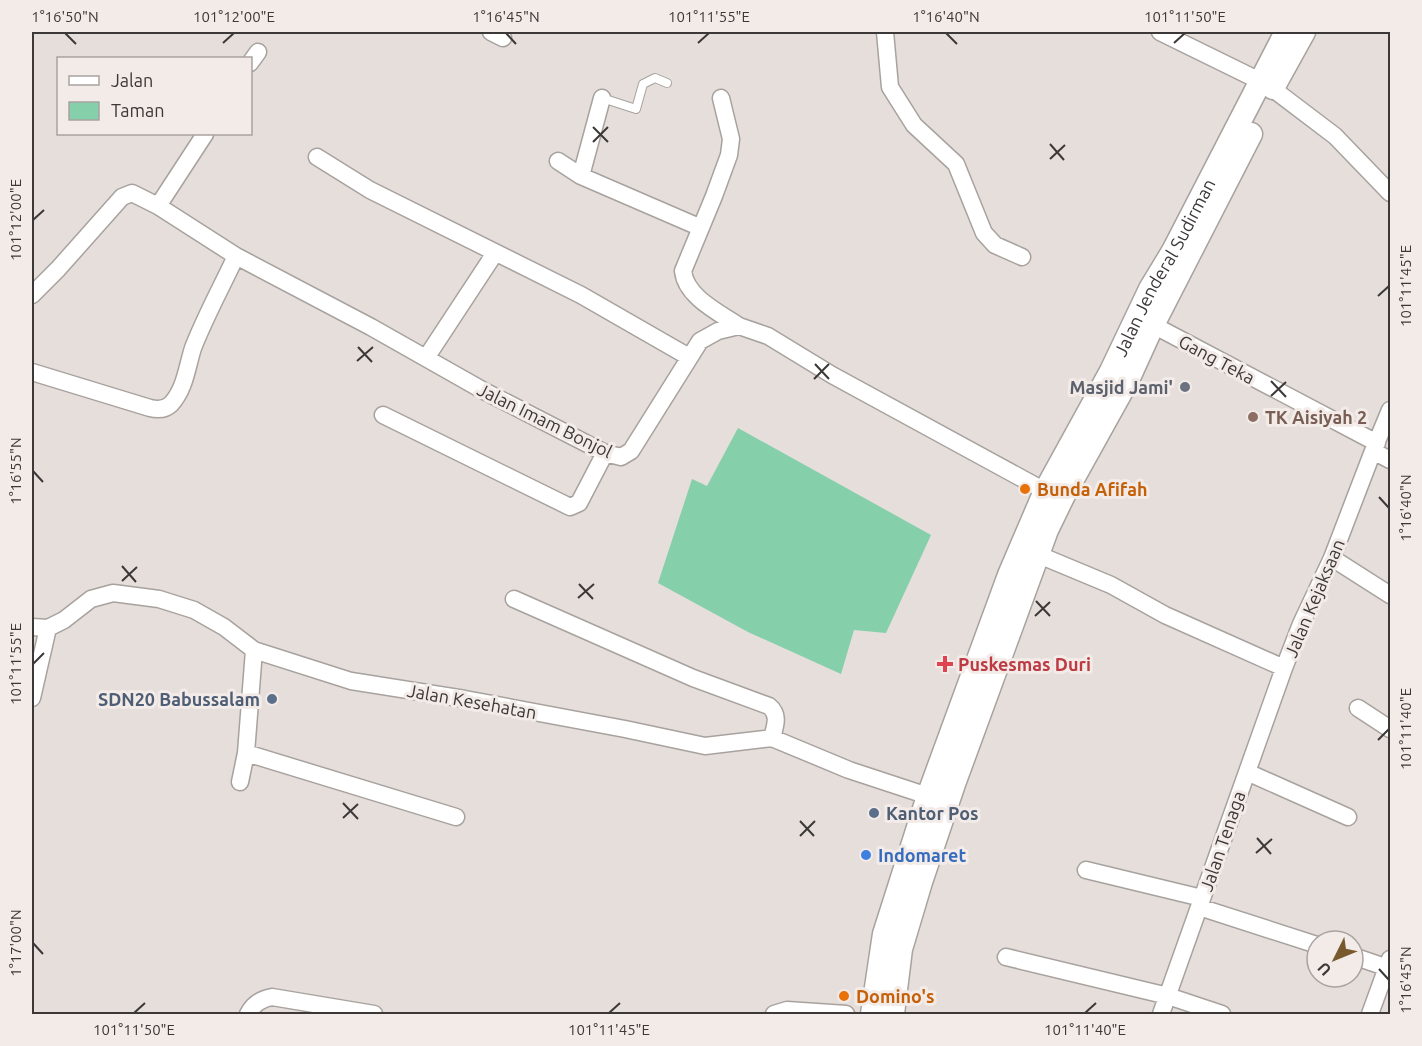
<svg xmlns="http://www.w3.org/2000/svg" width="1422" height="1046" font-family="Ubuntu,sans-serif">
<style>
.green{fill:#85cfab}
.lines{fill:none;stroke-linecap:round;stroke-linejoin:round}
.lane-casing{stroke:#a8a29e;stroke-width:10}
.street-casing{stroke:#a8a29e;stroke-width:19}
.secondary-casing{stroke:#a8a29e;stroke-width:25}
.lane{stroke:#fff;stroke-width:8}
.street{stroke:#fff;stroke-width:16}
.secondary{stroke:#fff;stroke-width:22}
.ticks{fill:none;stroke:#3b3837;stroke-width:2}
.worship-dot{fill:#6b7280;stroke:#f3ebe8;stroke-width:2}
.education-dot{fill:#8d6e63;stroke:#f3ebe8;stroke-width:2}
.food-dot{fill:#e8710a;stroke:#f3ebe8;stroke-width:2}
.health-dot{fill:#e0444e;stroke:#f3ebe8;stroke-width:2}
.service-dot{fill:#5c6f8a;stroke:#f3ebe8;stroke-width:2}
.shop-dot{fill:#3f7fe0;stroke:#f3ebe8;stroke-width:2}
.labels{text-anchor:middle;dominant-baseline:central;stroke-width:6;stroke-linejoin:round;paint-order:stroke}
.street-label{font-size:18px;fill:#3b3837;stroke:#f3ebe8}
.worship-label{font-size:18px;font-weight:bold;fill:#5b616d;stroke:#f3ebe8;text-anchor:end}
.education-label{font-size:18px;font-weight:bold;fill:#785e54;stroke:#f3ebe8;text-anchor:start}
.food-label{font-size:18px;font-weight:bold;fill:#c56008;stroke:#f3ebe8;text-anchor:start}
.health-label{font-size:18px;font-weight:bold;fill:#be3a42;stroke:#f3ebe8;text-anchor:start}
.service-label{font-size:18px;font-weight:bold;fill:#4e5e75;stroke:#f3ebe8;text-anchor:end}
.shop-label{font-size:18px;font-weight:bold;fill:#366cbe;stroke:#f3ebe8;text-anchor:start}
.neatline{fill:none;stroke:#3b3837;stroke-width:2}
.ticks-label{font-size:15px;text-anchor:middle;fill:#3b3837}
</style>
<rect width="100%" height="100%" fill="#e5dedb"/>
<path class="green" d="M738 428 931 535 886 633 854 630 841 674 748 632 658 583 692 479 707 486Z"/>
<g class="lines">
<g class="lane-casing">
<path id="lane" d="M602 98 636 109 643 84 655 78 667 83"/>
</g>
<g class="street-casing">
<path id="street" d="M491 32 503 38
M885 32 890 87 914 125 956 164 984 233 995 245 1022 257
M1160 32 1262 82
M250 63 258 52
M1273 89 1335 136 1390 193
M721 98 731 139 729 155 714 196 683 271C686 297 718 312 739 326
M317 157 370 190 581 295 689 357
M558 161 581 176 699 227
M581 176 602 98
M158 206 205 134
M32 295 58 269 122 197 132 193 158 206 236 256 371 327 484 391 605 453 621 457 631 451 700 341 718 331 739 326 768 336 832 375 1045 491
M1153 325 1377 443
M426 358 495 253
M32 372 150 408C158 410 165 410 171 404 185 389 187 367 193 348 205 317 222 286 236 256
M383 415 570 507 579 503 605 453
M1373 451 1390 460
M1039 555 1111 585 1165 615 1284 668 1301 624 1332 558 1373 451 1390 410
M1332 558 1390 595
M514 599 693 678 769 706C780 715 775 726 772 738
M32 627 48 628 64 620 91 599 113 593 159 599 194 610 224 627 254 650 351 681 465 699 625 729 705 746 772 738 849 770 928 796
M32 698 48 628
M1358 708 1390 729
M246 753 456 817
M1247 772 1348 817
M240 782 246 753 254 650
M1086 870 1202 898
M1199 907 1317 945
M1353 956 1388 968
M1006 957 1168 996 1222 1014
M248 1014C253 1004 261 999 272 997L374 1014
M774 1014 787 1010 846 1014
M1161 1014 1284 668
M1370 1014 1390 959"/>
</g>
<g class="secondary-casing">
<g id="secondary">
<path d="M1273 88 1304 32"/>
<path id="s1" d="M872 1014 884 934 928 796 1009 575 1045 491 1111 371 1150 289 1173 251 1286 32"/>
<path d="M893 1014 901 949 921 882 954 784 1047 530 1063 497 1128 380 1153 325 1251 134"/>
</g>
</g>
<use href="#lane" class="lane"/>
<use href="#street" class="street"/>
<use href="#secondary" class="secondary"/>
</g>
<path class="ticks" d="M65 33 76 44M506 33 516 44M946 33 957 44M223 43 234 33M698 43 709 33M1174 43 1185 33M593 127 608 142M593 142 608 127M1050 144 1064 160M1050 159 1065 145M33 220 44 210M1378 296 1389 286M358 347 372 362M357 361 373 347M815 364 829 379M814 379 829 364M1271 381 1286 397M1271 396 1286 382M33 471 43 482M1379 497 1389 508M122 566 136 582M122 581 137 567M579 584 593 599M578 598 594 584M1036 601 1050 616M1035 616 1050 602M33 664 44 653M1378 740 1389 729M343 803 358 819M343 818 358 804M800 821 814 836M800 836 815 821M1257 838 1271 854M1256 853 1272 839M33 943 43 954M1379 969 1389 980M134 1013 145 1003M609 1013 620 1003M1085 1013 1096 1003"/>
<circle class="worship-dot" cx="1185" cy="387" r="6"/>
<circle class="education-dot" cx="1253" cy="417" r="6"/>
<g class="food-dot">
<circle cx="1025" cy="489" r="6"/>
<circle cx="844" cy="996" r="6"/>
</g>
<path class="health-dot" d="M942 655h6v6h6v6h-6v6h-6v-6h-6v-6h6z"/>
<g class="service-dot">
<circle cx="272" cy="699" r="6"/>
<circle cx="874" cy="813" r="6"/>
</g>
<circle class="shop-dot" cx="866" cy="855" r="6"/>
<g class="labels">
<g class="street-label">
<text stroke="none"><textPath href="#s1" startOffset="806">Jalan Jenderal Sudirman</textPath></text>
<text transform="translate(1217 359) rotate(28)">Gang Teka</text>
<text transform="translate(545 420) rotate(26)">Jalan Imam Bonjol</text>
<text transform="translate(1314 598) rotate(-67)">Jalan Kejaksaan</text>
<text transform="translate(472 701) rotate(10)">Jalan Kesehatan</text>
<text transform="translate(1222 841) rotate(-71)">Jalan Tenaga</text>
</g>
<g class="worship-label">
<text x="1173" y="387">Masjid Jami'</text>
</g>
<g class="education-label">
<text x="1265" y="417">TK Aisiyah 2</text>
</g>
<g class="food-label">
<text x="1037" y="489">Bunda Afifah</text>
<text x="856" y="996">Domino's</text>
</g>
<g class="health-label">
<text x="958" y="664">Puskesmas Duri</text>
</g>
<g class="service-label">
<text x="260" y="699">SDN20 Babussalam</text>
<text x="886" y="813" text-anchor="start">Kantor Pos</text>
</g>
<g class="shop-label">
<text x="878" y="855">Indomaret</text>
</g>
</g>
<rect width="1422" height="1046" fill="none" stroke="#f3ebe8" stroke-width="66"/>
<rect x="57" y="57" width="195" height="78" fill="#f3ebe8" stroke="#a9a3a1" stroke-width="1.5"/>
<rect x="69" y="76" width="30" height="9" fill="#ffffff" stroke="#a9a3a1" stroke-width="1.5"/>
<text x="111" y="87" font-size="18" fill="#3b3837">Jalan</text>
<rect x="69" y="102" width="30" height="18" fill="#85cfab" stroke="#a9a3a1" stroke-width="1.5"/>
<text x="111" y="117" font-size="18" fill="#3b3837">Taman</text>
<g transform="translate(1335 959) rotate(227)"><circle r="28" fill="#f3ebe8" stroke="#a9a3a1" stroke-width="1.5"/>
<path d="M0-4.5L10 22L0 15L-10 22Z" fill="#77592d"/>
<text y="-9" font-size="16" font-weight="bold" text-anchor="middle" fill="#3b3837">U</text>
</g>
<rect x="33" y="33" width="1356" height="980" class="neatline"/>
<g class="ticks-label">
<text x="65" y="22">1°16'50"N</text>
<text x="234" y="22">101°12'00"E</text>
<text x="506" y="22">1°16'45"N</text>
<text x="709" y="22">101°11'55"E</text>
<text x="946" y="22">1°16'40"N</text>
<text x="1185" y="22">101°11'50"E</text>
<text transform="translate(16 220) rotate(-90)" y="5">101°12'00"E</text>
<text transform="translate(1406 286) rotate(-90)" y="5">101°11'45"E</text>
<text transform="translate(16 471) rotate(-90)" y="5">1°16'55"N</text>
<text transform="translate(1406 508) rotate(-90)" y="5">1°16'40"N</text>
<text transform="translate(16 664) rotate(-90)" y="5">101°11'55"E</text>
<text transform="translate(1406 729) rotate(-90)" y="5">101°11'40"E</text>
<text transform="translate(16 943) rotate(-90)" y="5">1°17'00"N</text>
<text transform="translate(1406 980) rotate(-90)" y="5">1°16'45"N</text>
<text x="134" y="1035">101°11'50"E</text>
<text x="609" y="1035">101°11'45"E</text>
<text x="1085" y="1035">101°11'40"E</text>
</g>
</svg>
